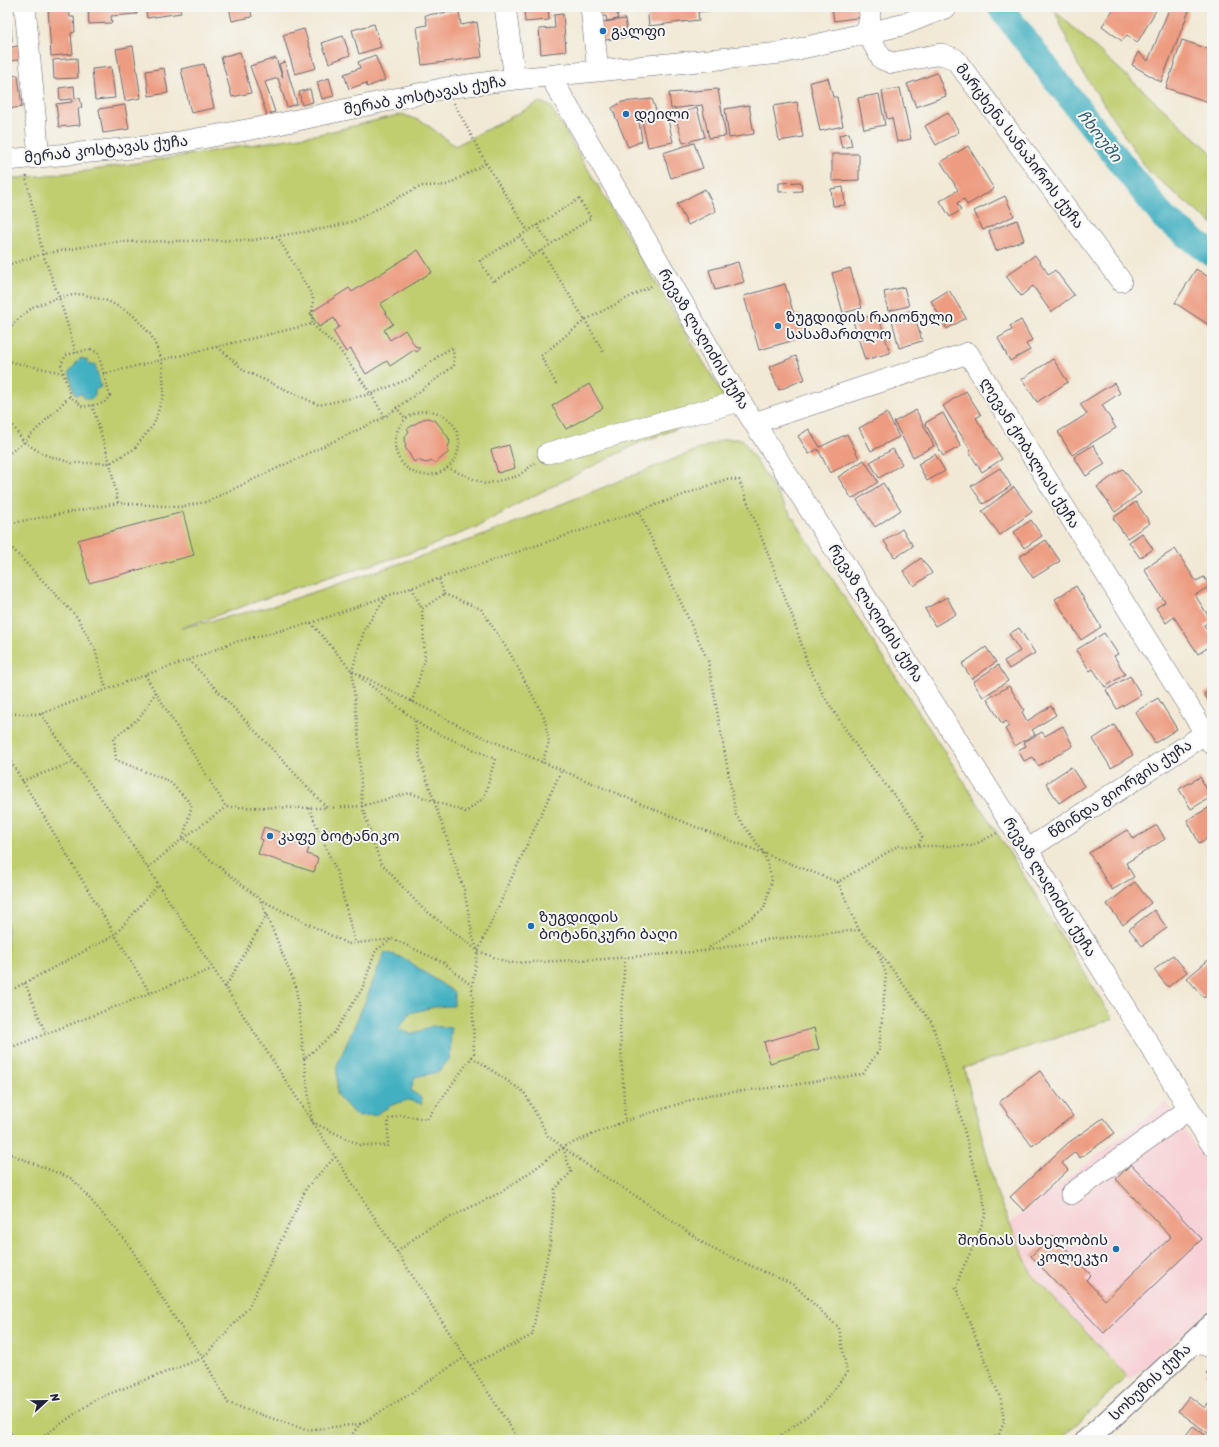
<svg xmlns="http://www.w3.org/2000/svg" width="1219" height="1447" font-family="Sriracha,'Noto Sans Georgian',sans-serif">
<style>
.built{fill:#f7cfd4}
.green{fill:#c0ce70;stroke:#717856}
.water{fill:#43b0c1;stroke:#32697e}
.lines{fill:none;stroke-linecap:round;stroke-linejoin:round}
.river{stroke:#43b0c1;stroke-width:26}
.building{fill:#ed9c81}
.minor-casing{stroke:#6a6871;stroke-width:22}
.highway-casing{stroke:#6a6871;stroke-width:24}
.path{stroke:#6a6871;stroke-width:2.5;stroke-dasharray:1 3;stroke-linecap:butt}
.minor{stroke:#fff;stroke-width:21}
.highway{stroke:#fff;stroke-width:22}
.poi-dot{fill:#1f6fb2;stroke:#f6f6f2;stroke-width:1.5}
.labels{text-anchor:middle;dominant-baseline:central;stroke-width:4;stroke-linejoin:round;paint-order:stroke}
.poi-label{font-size:15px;fill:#22223b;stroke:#f6f6f2;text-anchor:start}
.street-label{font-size:15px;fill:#22223b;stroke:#f6f6f2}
.water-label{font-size:16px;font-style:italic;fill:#2f5b71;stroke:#f6f6f2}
</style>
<rect width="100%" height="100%" fill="#f6f6f2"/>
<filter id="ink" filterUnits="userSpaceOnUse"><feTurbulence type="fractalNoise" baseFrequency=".025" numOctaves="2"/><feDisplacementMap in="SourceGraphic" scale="8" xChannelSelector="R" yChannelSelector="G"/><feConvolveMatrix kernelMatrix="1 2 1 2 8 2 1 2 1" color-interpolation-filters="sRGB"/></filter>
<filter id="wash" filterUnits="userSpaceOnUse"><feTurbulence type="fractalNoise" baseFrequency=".012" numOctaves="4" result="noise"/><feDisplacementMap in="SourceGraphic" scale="16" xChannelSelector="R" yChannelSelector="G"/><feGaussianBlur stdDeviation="0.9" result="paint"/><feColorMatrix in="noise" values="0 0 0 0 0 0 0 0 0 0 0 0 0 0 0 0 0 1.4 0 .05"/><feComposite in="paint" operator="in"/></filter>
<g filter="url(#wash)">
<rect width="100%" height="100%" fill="#f1e9d5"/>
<path class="built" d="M1166 1102 1212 1171V1308L1130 1380 1032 1275 1010 1223Z"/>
<path class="green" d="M1055 11 1212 153V224L1148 171 1078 65Z
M540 102 550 106 731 408 639 443 527 499 477 527 423 549 292 589 181 628 269 607 479 537 724 439H742L997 833 1113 1019 964 1068 998 1197 1032 1275 1127 1376 1060 1440H7V179L87 171 325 133 402 114 425 123 455 146Z"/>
<path class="water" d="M81 358 87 360 89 364H95L101 387 95 390V396C91 399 89 400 84 398L82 394 75 395 69 372C74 367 76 362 81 358Z
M385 952 403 958 454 992V1006L434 1007 410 1013 398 1029 412 1034 432 1026 451 1028 450 1059 438 1072 415 1077 411 1090 421 1098 422 1104 408 1100 392 1105 375 1115 356 1116 337 1095V1065L367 997 379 966Z"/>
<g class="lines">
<path class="river" d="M1000 7 1056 80 1164 218 1212 254"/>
</g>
<g id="blocks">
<path class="building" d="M48 7H69L70 17H74L75 32 71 33 73 54 51 56Z
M88 7H136L137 14 111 16 112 23 89 24Z
M145 7H180L181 13 147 18Z
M229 7H250L252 17 232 21Z
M524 7H548L549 20 525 22Z
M596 7H622L623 13 617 14 618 19 607 21 606 16 598 17Z
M647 7H738V8L698 12 699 20 649 26Z
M832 7H862L863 17 834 21Z
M1115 7H1158L1137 43 1127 35 1122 41 1102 26Z
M1170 7H1180L1189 11 1161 82 1132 65 1138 52 1148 61Z
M459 11 461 25 477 22 482 57 422 65 417 27 427 25 425 15Z
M563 14 566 51 541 54 539 29 555 28 554 15Z
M10 16 12 41 7 42V17Z
M625 19 628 37 598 41 596 23Z
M374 24 381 47 359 54 352 30Z
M304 29 316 68 295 74 283 35Z
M343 36 350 55 329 63 322 43Z
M1212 39V103L1166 88 1182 40 1208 49Z
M23 45 26 58 7 62V48Z
M133 46 141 98 125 101 116 49Z
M240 52 251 93 232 97 221 57Z
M375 55 385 80 367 87 366 83 349 89 344 74 360 68 358 62Z
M77 58 78 78 54 79 53 60Z
M276 58 282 77H283L279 64 285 62 297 104 287 107 278 78 265 82 275 112 267 115 250 66Z
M204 64 214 108 191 113 181 69Z
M111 67 115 98 95 100 92 69Z
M164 68 168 93 149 96 146 71Z
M937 73 946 96 916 107 907 84Z
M18 75 22 107 7 109V77Z
M329 78 334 96 322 99 317 82Z
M828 78 833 97H837L843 126 820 131 810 82Z
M74 86 75 99 80 98 82 108H78L80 125 59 127 56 104 72 102V99L60 100 59 88Z
M900 88 911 139 897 142 892 118 887 119 882 91Z
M310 89 313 102 302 105 299 92Z
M718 89 726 136 709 138 702 105 671 109 669 93Z
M879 94 885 125 864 129 858 98Z
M652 99 657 113 638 116 642 141 628 147 612 108 622 102Z
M797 102 803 137 779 141 773 106Z
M125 105 129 129 103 133 99 109Z
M749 105 754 134 729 138 725 109Z
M697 108 705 137 683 143 675 115Z
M948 113 959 132 936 145 925 126Z
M667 115 673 142 648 147 642 121Z
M849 133 852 146 842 148 839 135Z
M694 143 703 168 671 178 663 153Z
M968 146 994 189 967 205 964 199 957 203 961 210 950 217 940 201 958 190 941 162Z
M832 154H859V180L832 181Z
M801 182 802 191 779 192V183Z
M843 187 845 205 833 206 831 189Z
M705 189 716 211 688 225 677 204Z
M1005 196 1014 216 983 230 974 211Z
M1017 220 1024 240 996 251 989 231Z
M418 250 432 272 380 304 393 324 384 330 390 340 405 330 415 346 419 347V349L417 352 414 350 390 366 387 361 366 374 351 349 346 352 333 331 339 327 334 318 319 327 310 313 349 288 352 292Z
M1035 255 1049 275 1055 270 1074 295 1051 312 1033 286 1021 296 1006 276Z
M738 262 744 282 715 290 709 270Z
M850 268 862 308 843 313 832 273Z
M1196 269 1212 279V327L1175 303Z
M785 284 794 315 800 314 806 337 759 350 744 296Z
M904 287 909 306 888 311 884 292Z
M949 290 966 318 947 329 931 301Z
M913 310 922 341 899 348 891 316Z
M878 314 890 353 865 360 853 321Z
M1021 320 1032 340 1026 344 1030 350 1010 361 998 338 1012 330 1010 326Z
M796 356 805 379 779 390 769 367Z
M1053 359 1068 382 1037 402 1022 379Z
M1114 383 1120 393 1102 405 1116 428 1072 455 1058 432 1087 414 1080 404Z
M589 384 603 408 566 429 552 406Z
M966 391 981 415 976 418 1002 459 982 472 969 452 971 451 943 406Z
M916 410 934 446 913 457 894 422Z
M887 413 899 437 871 451 859 428Z
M943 413 961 446 943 456 925 423Z
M428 418 436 421 448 437 450 442 447 450 449 452 435 463 433 461 426 463 417 460 414 462 405 447 406 445 404 441 405 438 409 431 407 429 423 419Z
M809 429 820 447 847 434 859 458 830 473 818 449 809 454 798 436Z
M509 445 515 468 498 473 491 450Z
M1093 445 1105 464 1086 476 1074 457Z
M893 449 902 464 879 478 870 462Z
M935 454 945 471 927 481 918 464Z
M864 460 878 482 852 499 838 477Z
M1000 468 1011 486 983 504 971 486Z
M1123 469 1141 493 1115 512 1097 487Z
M883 483 901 510 875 527 857 500Z
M1014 487 1032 512 1000 535 982 511Z
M1136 502 1150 523 1127 538 1113 518Z
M183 512 194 555 89 583 78 540Z
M1031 520 1042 536 1024 548 1014 532Z
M902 529 913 546 895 558 884 541Z
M1142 533 1153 549 1140 558 1129 542Z
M1046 540 1060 561 1033 578 1019 557Z
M1175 549 1196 581 1204 577 1210 586 1195 595 1211 620 1204 625 1212 638V645L1198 654 1174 617 1166 623 1156 608 1165 602 1144 569Z
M921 558 932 573 914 586 903 571Z
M1076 586 1101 627 1081 640 1055 599Z
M947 597 956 614 935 626 925 609Z
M1019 628 1035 653 1009 669 1004 661 1020 651 1009 634Z
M1104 633 1118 654 1114 656 1125 674 1105 687 1093 669 1090 671 1076 650Z
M986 647 996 662 972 679 962 664Z
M998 665 1008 681 983 697 973 682Z
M1130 676 1141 695 1117 709 1106 690Z
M1009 686 1024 710 1022 712 1027 721 1051 706 1056 715 1032 730 1035 734 1015 746 1005 729 1009 726 1006 721 1002 724 987 699Z
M1212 689V706L1204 694Z
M1158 698 1177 729 1155 743 1135 712Z
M1114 725 1133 755 1111 768 1093 739Z
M1063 726 1073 746 1038 766 1033 757 1024 761 1018 750 1026 746 1024 742 1042 732 1045 736Z
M1071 767 1084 786 1059 803 1046 783Z
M1200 777 1211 797 1191 809 1179 789Z
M1212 806V836L1199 843 1187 820Z
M1157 825 1165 839 1126 863 1134 877 1112 890 1089 853 1127 830 1133 839Z
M264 827 311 842 307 854 318 858 314 872 258 854 263 840 260 839Z
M1212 846V860L1206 850Z
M1135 882 1151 903 1123 925 1107 904Z
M1154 910 1167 928 1142 946 1129 929Z
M1173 955 1187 972 1168 987 1154 970Z
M1212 957V991L1204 998 1187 978Z
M814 1028 819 1049 770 1063 764 1042Z
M1040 1071 1073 1116 1032 1146 999 1102Z
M1103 1118 1115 1133 1080 1158 1075 1152 1062 1163 1068 1170 1024 1211 1010 1197 1068 1143Z
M1131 1164 1202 1239 1104 1333 1031 1256 1053 1235 1091 1275 1086 1280 1105 1300 1171 1237 1116 1179Z
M1212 1367V1379L1206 1374Z
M1189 1396 1205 1408 1212 1399V1436L1178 1411Z
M1193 1426 1212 1440H1182Z"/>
</g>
</g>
<g filter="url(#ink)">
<use href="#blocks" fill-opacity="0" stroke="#6a6871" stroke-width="1"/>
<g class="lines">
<g class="minor-casing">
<path id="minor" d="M25 7 39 157
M505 7 515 79
M591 7 598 71
M869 7 870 16 867 33 882 59 892 63 941 54 955 59 1121 281
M550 76 740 401 1011 824 1212 1145
M7 160 163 145 274 125 446 88 515 79 781 53 902 25 947 7
M754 423 968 353 1212 744
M548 453 740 401
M1027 850 1212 729
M1071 1194 1189 1109
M1193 1342 1212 1347"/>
</g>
<g class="highway-casing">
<path id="highway" d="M1087 1440 1212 1325"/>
</g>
<path class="path" d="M454 103 486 163 528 231
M27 176 26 178 43 254 59 297 76 353
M579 199 591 218 493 282 480 261Z
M537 225 550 244
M277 236 313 297 312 324
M520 236 532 256
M541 250 585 320 653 285
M7 265 43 254 110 242 253 240 328 228 354 221 415 189 423 186 447 185 486 163
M7 332 16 321 33 307 59 297 81 294 108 301 132 314 151 335 162 360 164 393 154 424 134 449 110 463H72L43 454 24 442 7 417
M91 349 98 353 110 396 104 403 83 407 70 396 61 364 66 355Z
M7 361 63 373
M103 374 312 324 339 349 371 394 409 379 441 354 453 347 454 366 385 417 371 394 319 405 245 371 218 347
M556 384 541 356 585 320 604 353
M92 405 110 463 118 503
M396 407 405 418
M395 443a32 32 0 1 1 64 0a32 32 0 1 1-64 0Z
M7 455 24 442 70 396
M447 468 485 484 518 476 535 463
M639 512 708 661 736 815 764 853 772 879 764 909 707 949
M7 524 118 503 179 507 206 502 385 417
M7 543 77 617 95 649 106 689
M412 588 422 609 444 594 439 579
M444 594 481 609 511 655 544 717 549 742 542 763
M311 623 352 671 476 734 696 827 838 882 898 846H972L997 833
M189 660 231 643 311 623 387 596
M145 675 226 807 327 808
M156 692 140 717 114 738 116 760 169 781 192 805 183 838
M412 702 425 659 422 609
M7 714H41L145 675 189 660 327 808 362 806 410 793 466 812 484 798 495 759 424 727 357 675
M41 714 74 762 112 813 519 1440
M415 721 420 759 464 890 473 938 478 951
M7 755 150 993
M22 781 74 762
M309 808 337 873 355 943
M184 838 226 807
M148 868 183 838 261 900 348 944 393 939 444 963 472 986 474 1054 427 1119 400 1115 388 1119V1146L360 1145 312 1122 304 1059
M838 882 859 930 764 940 704 951 605 959 509 963 478 951 420 906 380 862 362 806 359 742 352 671 365 628 387 596 639 511 727 479 739 480 793 618 808 665 825 698 863 756 916 823 922 837 918 846
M261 901 296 987 304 1059 334 1033 362 989 376 950 391 940
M859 930 877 949 932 1023 960 1113 970 1154 981 1188 986 1213 974 1245 961 1272 956 1288 1001 1400 1004 1422 999 1434 992 1440
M625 958 620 1028 625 1121
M25 983 46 1034
M472 986 478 951 561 771
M225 988 267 914
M7 989 15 988 115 935 158 885
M7 1049 212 969
M472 1057 524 1092 548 1136 594 1170 636 1196 711 1248 794 1285 839 1328 847 1373 821 1406 774 1440
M7 1153 73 1179 129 1245 174 1317 203 1358 228 1403 306 1430 360 1424
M397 1252 425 1230 503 1191 536 1168 563 1147 625 1121 707 1095 786 1086 863 1074 879 1050 886 974 877 949
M470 1365 511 1346 532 1335 550 1242 555 1189 571 1172 563 1148
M7 1431 21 1440
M38 1440 96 1399 203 1358 248 1308 307 1187 335 1157
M348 1440 360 1424 410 1394 465 1357"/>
<use href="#minor" class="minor"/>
<use href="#highway" class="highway"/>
</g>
</g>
<g class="poi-dot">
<circle cx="603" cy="31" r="4"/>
<circle cx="626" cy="114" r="4"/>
<circle cx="778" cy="326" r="4"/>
<circle cx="270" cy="836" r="4"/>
<circle cx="531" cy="926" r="4"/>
<circle cx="1116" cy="1249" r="4"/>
</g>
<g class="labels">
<g class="poi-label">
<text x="611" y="31">გალფი</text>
<text x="634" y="114">დეილი</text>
<text x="786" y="317">ზუგდიდის რაიონული<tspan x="786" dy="17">სასამართლო</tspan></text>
<text x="278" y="836">კაფე ბოტანიკო</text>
<text x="539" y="917">ზუგდიდის<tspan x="539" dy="17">ბოტანიკური ბაღი</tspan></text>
<text x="1108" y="1240" text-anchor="end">შონიას სახელობის<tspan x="1108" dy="17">კოლეკჯი</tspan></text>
</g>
<g class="street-label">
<text transform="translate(425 95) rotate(-10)">მერაბ კოსტავას ქუჩა</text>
<text transform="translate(1020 146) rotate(53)">მარცხენა სანაპიროს ქუჩა</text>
<text transform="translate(106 149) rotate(-6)">მერაბ კოსტავას ქუჩა</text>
<text transform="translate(704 339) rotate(59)">რევაზ ლაღიძის ქუჩა</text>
<text transform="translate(1030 453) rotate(58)">ლევან ქობალიას ქუჩა</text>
<text transform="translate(876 613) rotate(57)">რევაზ ლაღიძის ქუჩა</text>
<text transform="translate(1120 789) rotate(-33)">წმინდა გიორგის ქუჩა</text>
<text transform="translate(1050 887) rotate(58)">რევაზ ლაღიძის ქუჩა</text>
<text transform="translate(1150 1382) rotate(-43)">სოხუმის ქუჩა</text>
</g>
<g class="water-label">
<text transform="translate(1100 136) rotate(52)">ჩხოუში</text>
</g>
</g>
<rect width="1219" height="1447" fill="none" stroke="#f6f6f2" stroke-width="24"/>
<g transform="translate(46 1401) rotate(68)" stroke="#f6f6f2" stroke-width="3" paint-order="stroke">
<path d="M0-3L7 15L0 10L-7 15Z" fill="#22223b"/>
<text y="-6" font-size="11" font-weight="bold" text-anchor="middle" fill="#22223b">N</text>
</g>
</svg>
